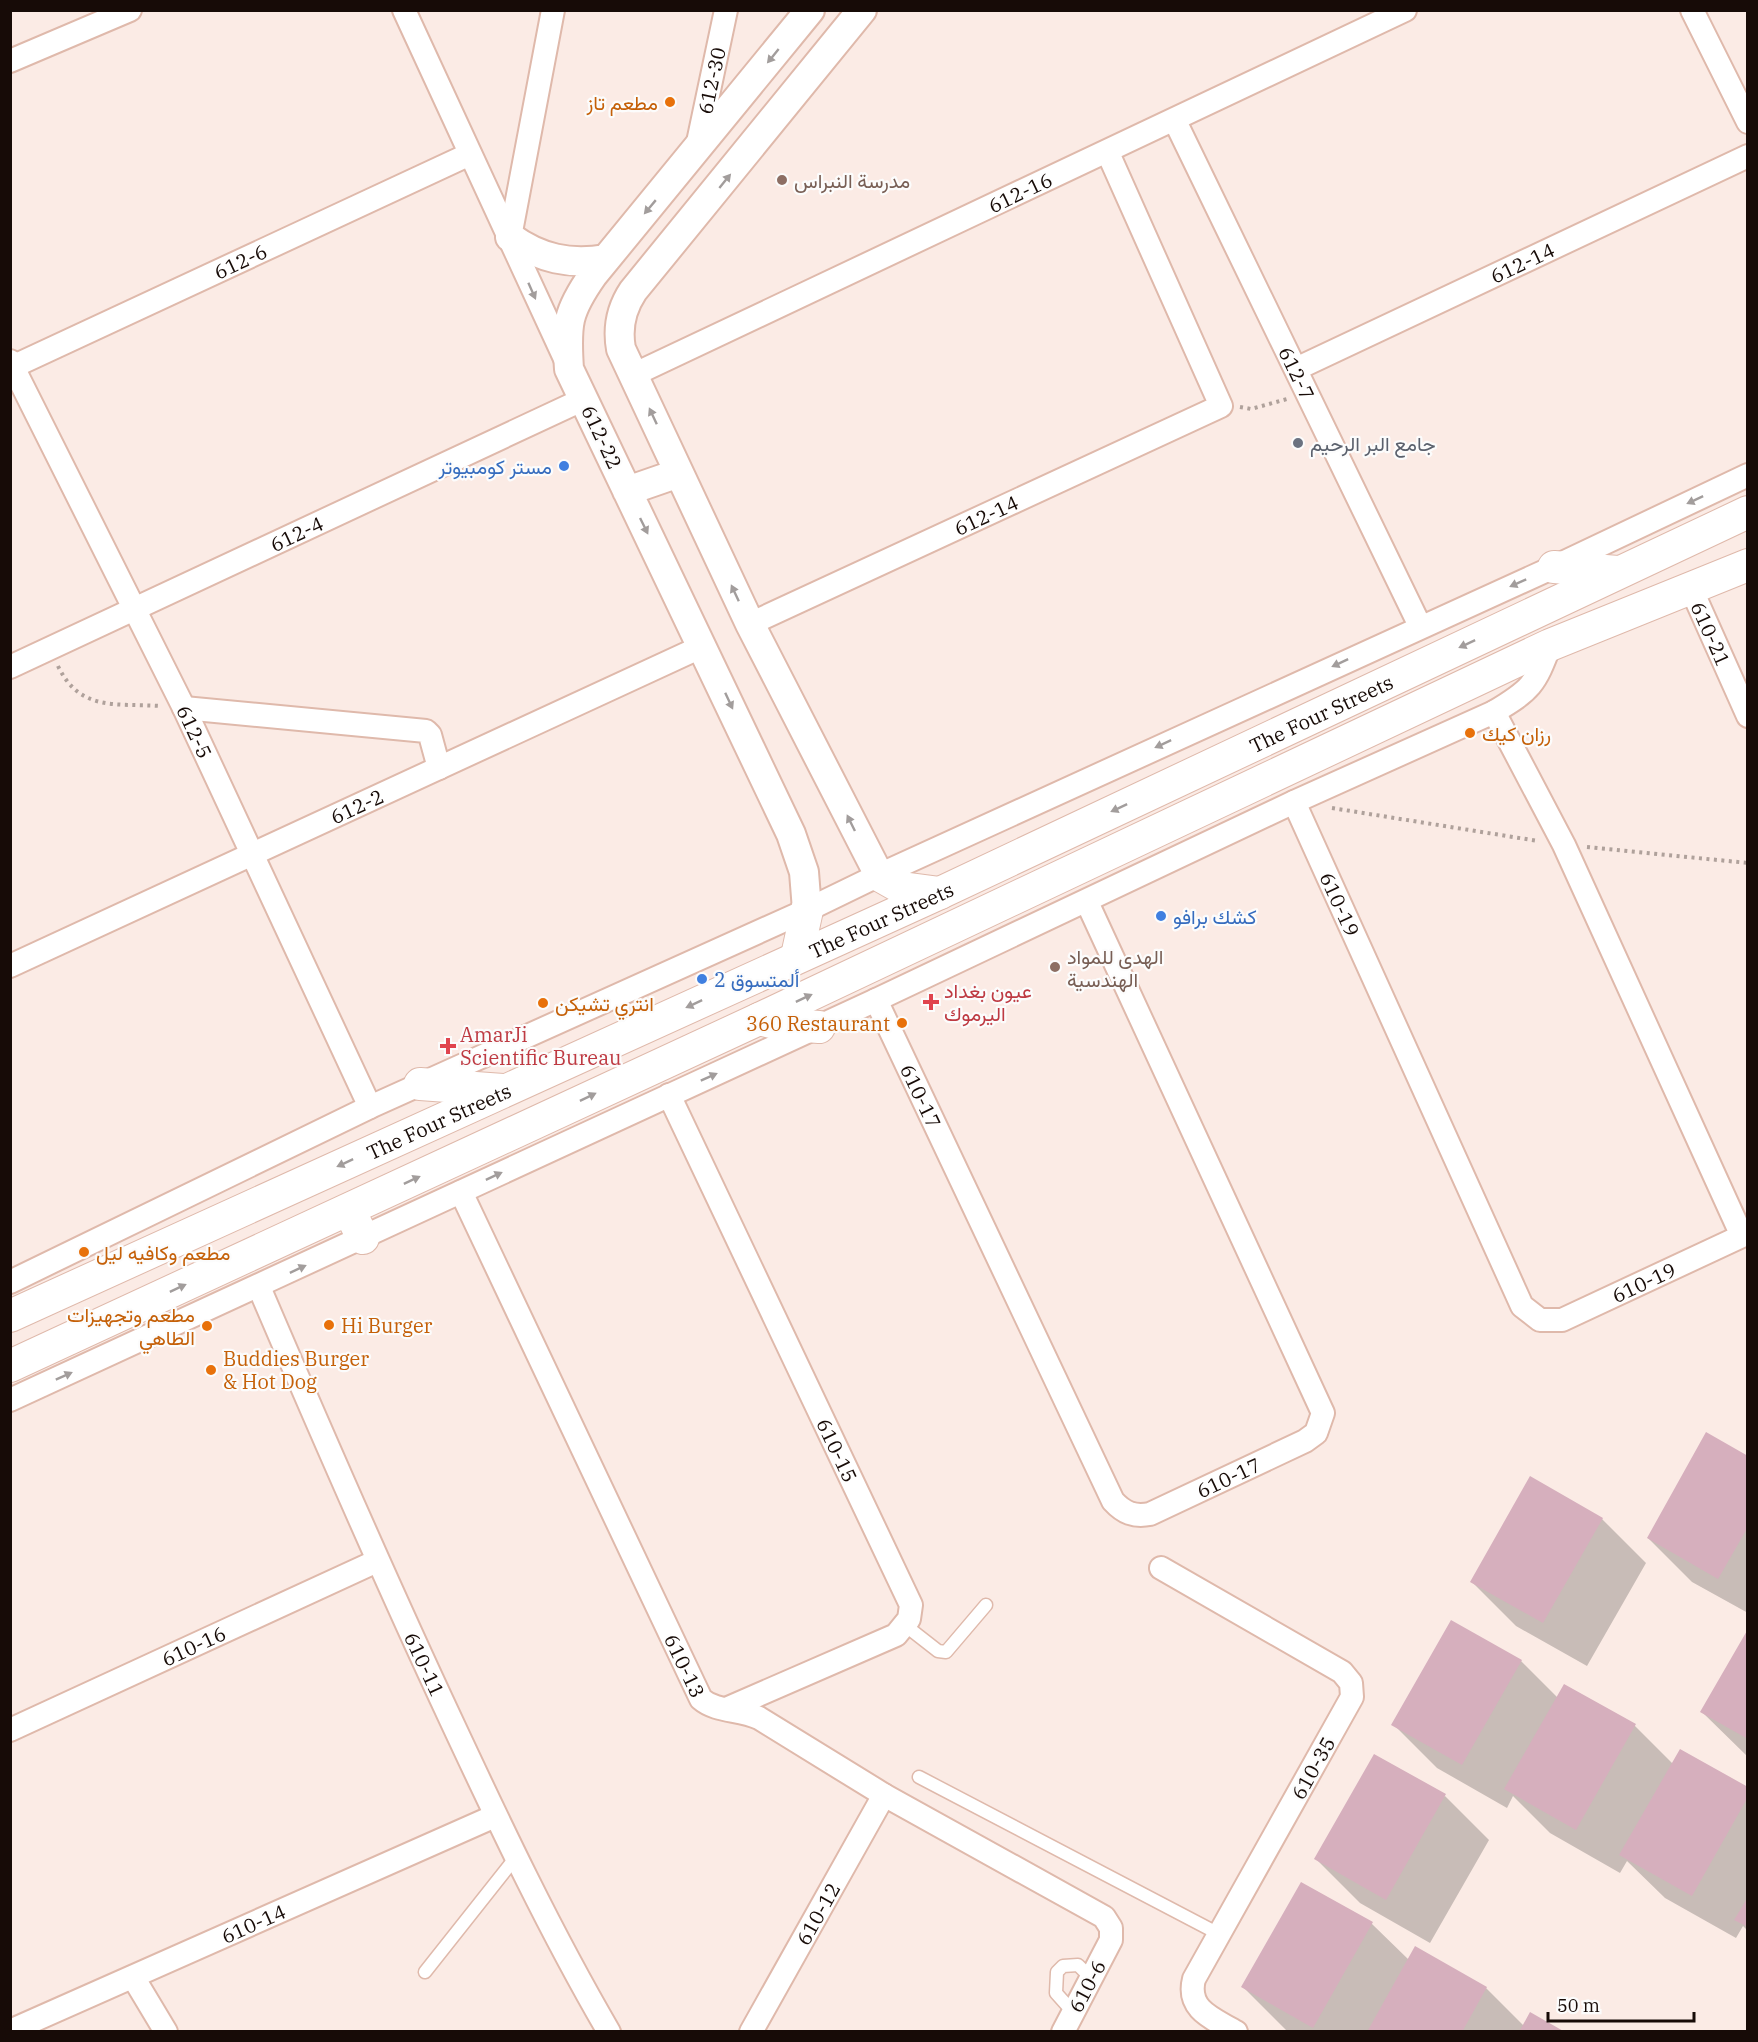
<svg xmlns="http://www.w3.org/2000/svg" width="1758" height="2042" font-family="'IBM Plex Serif',Vazirmatn,serif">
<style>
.shadow{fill:#0003}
.building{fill:#d6afbd}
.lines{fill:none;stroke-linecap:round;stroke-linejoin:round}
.service-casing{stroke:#dfb9ab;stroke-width:15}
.minor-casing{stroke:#dfb9ab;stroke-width:26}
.tertiary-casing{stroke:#dfb9ab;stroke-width:32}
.secondary-casing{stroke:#dfb9ab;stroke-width:34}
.path{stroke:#afa19b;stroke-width:4;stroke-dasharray:3 4.5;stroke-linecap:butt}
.service{stroke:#fff;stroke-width:12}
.minor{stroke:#fff;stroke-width:22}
.tertiary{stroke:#fff;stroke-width:28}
.secondary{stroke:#fff;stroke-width:32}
.oneway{fill:#a29d9c}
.food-dot{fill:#e8710a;stroke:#fcfcfc;stroke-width:2}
.education-dot{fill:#8d6e63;stroke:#fcfcfc;stroke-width:2}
.worship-dot{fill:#6b7280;stroke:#fcfcfc;stroke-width:2}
.shop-dot{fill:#3f7fe0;stroke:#fcfcfc;stroke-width:2}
.health-dot{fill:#e0444e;stroke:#fcfcfc;stroke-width:2}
.labels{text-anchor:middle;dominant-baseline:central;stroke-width:4.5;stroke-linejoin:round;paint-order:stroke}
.street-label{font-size:20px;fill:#170b07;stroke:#fcfcfc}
.food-label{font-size:20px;fill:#c56008;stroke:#fcfcfc;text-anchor:start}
.education-label{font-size:20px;fill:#785e54;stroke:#fcfcfc;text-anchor:start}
.worship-label{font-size:20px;fill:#5b616d;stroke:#fcfcfc;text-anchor:start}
.shop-label{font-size:20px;fill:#366cbe;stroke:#fcfcfc;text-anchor:start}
.health-label{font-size:20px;fill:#be3a42;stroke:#fcfcfc;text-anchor:start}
</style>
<rect width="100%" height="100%" fill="#fbebe5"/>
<path class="shadow" d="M1748 1458V1613L1692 1582 1648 1538Z
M1602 1519 1646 1563 1587 1666 1516 1626 1472 1582Z
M1748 1632V1757L1702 1712Z
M1521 1661 1558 1698 1635 1726 1673 1764 1748 1789V1931L1743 1926 1736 1938 1665 1898 1627 1861 1620 1873 1550 1833 1513 1796 1507 1808 1437 1768 1393 1724Z
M1445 1796 1489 1840 1430 1943 1360 1903 1316 1859Z
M1302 1884 1372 1924 1409 1960 1486 1988 1524 2026 1562 2032H1288L1243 1987Z"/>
<path class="building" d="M1706 1432 1748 1456V1527L1718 1579 1647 1538Z
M1530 1476 1603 1518 1543 1623 1470 1582Z
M1451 1620 1522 1660 1462 1765 1391 1725Z
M1748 1629V1739L1700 1712Z
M1564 1684 1636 1724 1576 1830 1504 1789Z
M1680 1749 1748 1787V1797L1692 1896 1619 1855Z
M1374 1754 1446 1794 1386 1900 1314 1859Z
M1301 1882 1373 1922 1313 2028 1241 1987Z
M1748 1897V1927L1734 1920Z
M1415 1946 1487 1987 1462 2032H1367Z
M1530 2012 1565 2032H1519Z"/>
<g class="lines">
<g class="service-casing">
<path id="service" d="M906 1626 938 1651 946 1652 986 1605
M919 1777 1219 1934
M425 1972 516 1857
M1073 2012 1056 1993 1057 1972 1063 1966 1078 1965 1091 1978"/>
</g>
<g class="minor-casing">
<g id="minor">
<path d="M404 10 567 363"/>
<path d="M1692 10 1748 122"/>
<path d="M10 61 130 10"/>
<path id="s1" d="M1175 121 1420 626"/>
<path id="s2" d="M697 147 726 10"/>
<path d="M510 237 553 10"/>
<path id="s3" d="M10 361 184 708 370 1107"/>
<path id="s4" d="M10 368 470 154"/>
<path id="s5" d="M1296 369 1748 156"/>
<path id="s6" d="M633 375 1405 10"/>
<path id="s7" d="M1690 586 1748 716"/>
<path id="s8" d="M750 624 1221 406 1108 153"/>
<path id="s9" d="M10 667 584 399"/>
<path d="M184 708 426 731 430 735 439 768"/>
<path id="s10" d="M1294 802 1522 1306 1540 1320H1562L1742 1236 1564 845 1494 712"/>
<path id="s11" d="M10 966 703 646"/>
<path id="s12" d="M876 1000 1113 1501C1124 1513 1134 1517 1150 1514L1305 1441 1316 1433 1323 1413 1087 902"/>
<path id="s13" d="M669 1095 911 1605 909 1619 896 1635 726 1709"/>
<path id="s14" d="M461 1192 701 1699C716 1712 740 1709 759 1718L884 1795 1104 1917 1111 1928V1940L1063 2032"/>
<path d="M10 1282 370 1107 807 910 879 875 1554 567 1748 475"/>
<path id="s15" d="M259 1287C321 1432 384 1577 451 1720 500 1825 550 1931 609 2032"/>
<path d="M10 1400 876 1000 1294 802 1494 712C1531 690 1535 685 1550 645"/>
<path d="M1161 1568 1342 1672 1351 1683 1352 1697 1194 1979C1186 2010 1214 2019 1236 2032"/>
<path id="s16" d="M10 1730 377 1561"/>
<path d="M133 1977 166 2032"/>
<path id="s17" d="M10 2031 495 1816"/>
<path id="s18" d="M751 2032 884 1795"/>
</g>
</g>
<g class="tertiary-casing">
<path id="tertiary" d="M862 10 633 291C621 309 617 327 621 349L750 624 879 875
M510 237C540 259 570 265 606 259
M627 491 679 473
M807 910 804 872 791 834 569 369C566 324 567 312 593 275L810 10"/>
</g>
<g class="secondary-casing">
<g id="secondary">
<path d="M1554 567 1618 572"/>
<path d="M879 875 902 888 940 893"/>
<path d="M797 956 807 910"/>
<path d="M759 1019 779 1024 819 1027"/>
<path d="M420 1084 503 1090"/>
<path d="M349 1210 363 1238"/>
<path id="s19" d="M10 1316 940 893 1748 512"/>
<path d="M10 1366 759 1019 1550 645 1748 565"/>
</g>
</g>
<path class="path" d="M1240 407 1251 409 1287 399
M58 666C80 712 116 703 160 706
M1332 808 1538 841
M1587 847 1748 863"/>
<use href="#service" class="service"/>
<use href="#minor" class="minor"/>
<use href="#tertiary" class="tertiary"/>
<use href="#secondary" class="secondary"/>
</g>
<defs><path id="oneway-solid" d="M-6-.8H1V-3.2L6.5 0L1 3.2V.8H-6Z" transform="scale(1.5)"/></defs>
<g class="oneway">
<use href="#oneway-solid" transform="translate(773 56) rotate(129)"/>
<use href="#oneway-solid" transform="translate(725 181) rotate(-51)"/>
<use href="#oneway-solid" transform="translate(650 207) rotate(130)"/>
<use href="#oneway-solid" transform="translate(532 291) rotate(66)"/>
<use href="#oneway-solid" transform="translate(653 416) rotate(-115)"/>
<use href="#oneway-solid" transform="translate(1695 500) rotate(155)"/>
<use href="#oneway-solid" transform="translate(644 526) rotate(64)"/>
<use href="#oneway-solid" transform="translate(1518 583) rotate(156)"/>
<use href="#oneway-solid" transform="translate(735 593) rotate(-115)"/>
<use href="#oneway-solid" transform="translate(1467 644) rotate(155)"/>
<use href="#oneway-solid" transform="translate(1340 663) rotate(155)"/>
<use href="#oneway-solid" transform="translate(729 701) rotate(65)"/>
<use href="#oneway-solid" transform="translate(1163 744) rotate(155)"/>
<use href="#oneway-solid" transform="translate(1119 808) rotate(155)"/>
<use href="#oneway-solid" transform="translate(851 823) rotate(-116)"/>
<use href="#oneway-solid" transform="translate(804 998) rotate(-25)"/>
<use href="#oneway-solid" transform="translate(694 1004) rotate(155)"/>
<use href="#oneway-solid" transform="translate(709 1077) rotate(-24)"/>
<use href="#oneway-solid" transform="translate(588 1097) rotate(-26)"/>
<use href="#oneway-solid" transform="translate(345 1163) rotate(155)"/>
<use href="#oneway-solid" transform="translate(494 1176) rotate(-25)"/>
<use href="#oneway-solid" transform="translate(412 1180) rotate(-25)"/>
<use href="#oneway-solid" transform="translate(298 1269) rotate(-25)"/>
<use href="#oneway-solid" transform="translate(178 1288) rotate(-25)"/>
<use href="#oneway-solid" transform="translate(64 1376) rotate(-24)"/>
</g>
<g class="food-dot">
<circle cx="670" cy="102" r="6"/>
<circle cx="1470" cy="733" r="6"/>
<circle cx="543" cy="1003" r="6"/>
<circle cx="902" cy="1023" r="6"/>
<circle cx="84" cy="1252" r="6"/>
<circle cx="329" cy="1325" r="6"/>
<circle cx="207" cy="1326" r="6"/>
<circle cx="211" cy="1370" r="6"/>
</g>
<g class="education-dot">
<circle cx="782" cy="180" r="6"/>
<circle cx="1055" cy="967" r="6"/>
</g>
<circle class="worship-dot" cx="1298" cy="443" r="6"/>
<g class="shop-dot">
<circle cx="564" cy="466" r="6"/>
<circle cx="1161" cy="916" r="6"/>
<circle cx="702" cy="979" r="6"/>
</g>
<g class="health-dot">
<path d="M928 993h6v6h6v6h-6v6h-6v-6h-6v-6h6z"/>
<path d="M445 1037h6v6h6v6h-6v6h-6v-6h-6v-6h6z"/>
</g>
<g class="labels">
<g class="street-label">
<text stroke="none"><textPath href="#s2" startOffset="68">612-30</textPath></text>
<text stroke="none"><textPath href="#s6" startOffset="428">612-16</textPath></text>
<text stroke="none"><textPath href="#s4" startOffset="254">612-6</textPath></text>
<text stroke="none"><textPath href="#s5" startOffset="250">612-14</textPath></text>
<text stroke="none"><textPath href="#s1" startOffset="280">612-7</textPath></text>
<text transform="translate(602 437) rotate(65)">612-22</text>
<text stroke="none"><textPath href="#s8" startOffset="260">612-14</textPath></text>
<text stroke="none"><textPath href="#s9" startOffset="316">612-4</textPath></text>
<text stroke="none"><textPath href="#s7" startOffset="52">610-21</textPath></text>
<text stroke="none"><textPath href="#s19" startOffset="1443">The Four Streets</textPath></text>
<text stroke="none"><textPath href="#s3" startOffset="414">612-5</textPath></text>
<text stroke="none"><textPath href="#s11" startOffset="382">612-2</textPath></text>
<text stroke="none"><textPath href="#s10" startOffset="112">610-19</textPath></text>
<text stroke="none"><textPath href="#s19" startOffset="957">The Four Streets</textPath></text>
<text stroke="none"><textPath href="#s12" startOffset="106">610-17</textPath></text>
<text stroke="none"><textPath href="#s19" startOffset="471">The Four Streets</textPath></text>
<text stroke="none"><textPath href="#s10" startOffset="688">610-19</textPath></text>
<text stroke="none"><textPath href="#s13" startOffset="393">610-15</textPath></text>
<text stroke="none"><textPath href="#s12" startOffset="682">610-17</textPath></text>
<text stroke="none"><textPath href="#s16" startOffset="202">610-16</textPath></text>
<text stroke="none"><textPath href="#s15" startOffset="412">610-11</textPath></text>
<text stroke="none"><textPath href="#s14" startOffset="524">610-13</textPath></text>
<text transform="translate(1313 1768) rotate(-61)">610-35</text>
<text stroke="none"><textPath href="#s18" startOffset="136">610-12</textPath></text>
<text stroke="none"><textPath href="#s17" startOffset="266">610-14</textPath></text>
<text transform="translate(1087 1986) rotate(-62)">610-6</text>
</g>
<g class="food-label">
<text x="658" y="102" text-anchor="end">مطعم تاز</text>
<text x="1482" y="733">رزان كيك</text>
<text x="555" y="1003">انتري تشيكن</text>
<text x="890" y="1023" text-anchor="end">360 Restaurant</text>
<text x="96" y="1252">مطعم وكافيه ليل</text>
<text x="195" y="1314" text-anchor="end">مطعم وتجهيزات<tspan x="195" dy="23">الطاهي</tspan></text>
<text x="341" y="1325">Hi Burger</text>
<text x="223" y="1358">Buddies Burger<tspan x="223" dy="23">&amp; Hot Dog</tspan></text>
</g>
<g class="education-label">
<text x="794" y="180">مدرسة النبراس</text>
<text x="1067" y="956">الهدى للمواد<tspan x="1067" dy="23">الهندسية</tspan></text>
</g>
<g class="worship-label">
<text x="1310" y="443">جامع البر الرحيم</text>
</g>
<g class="shop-label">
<text x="552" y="466" text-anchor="end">مستر كومبيوتر</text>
<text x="1173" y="916">كشك برافو</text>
<text x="714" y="979">ألمتسوق 2</text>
</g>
<g class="health-label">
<text x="944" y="990">عيون بغداد<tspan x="944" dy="23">اليرموك</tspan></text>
<text x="460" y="1034">AmarJi<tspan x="460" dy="23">Scientific Bureau</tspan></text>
</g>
</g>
<rect width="1758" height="2042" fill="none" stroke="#170b07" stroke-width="24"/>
<path d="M1548 2012v9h146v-9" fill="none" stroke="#170b07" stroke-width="3"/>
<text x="1557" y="2012" font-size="18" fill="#170b07" stroke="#fcfcfc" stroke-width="4.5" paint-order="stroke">50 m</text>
</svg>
